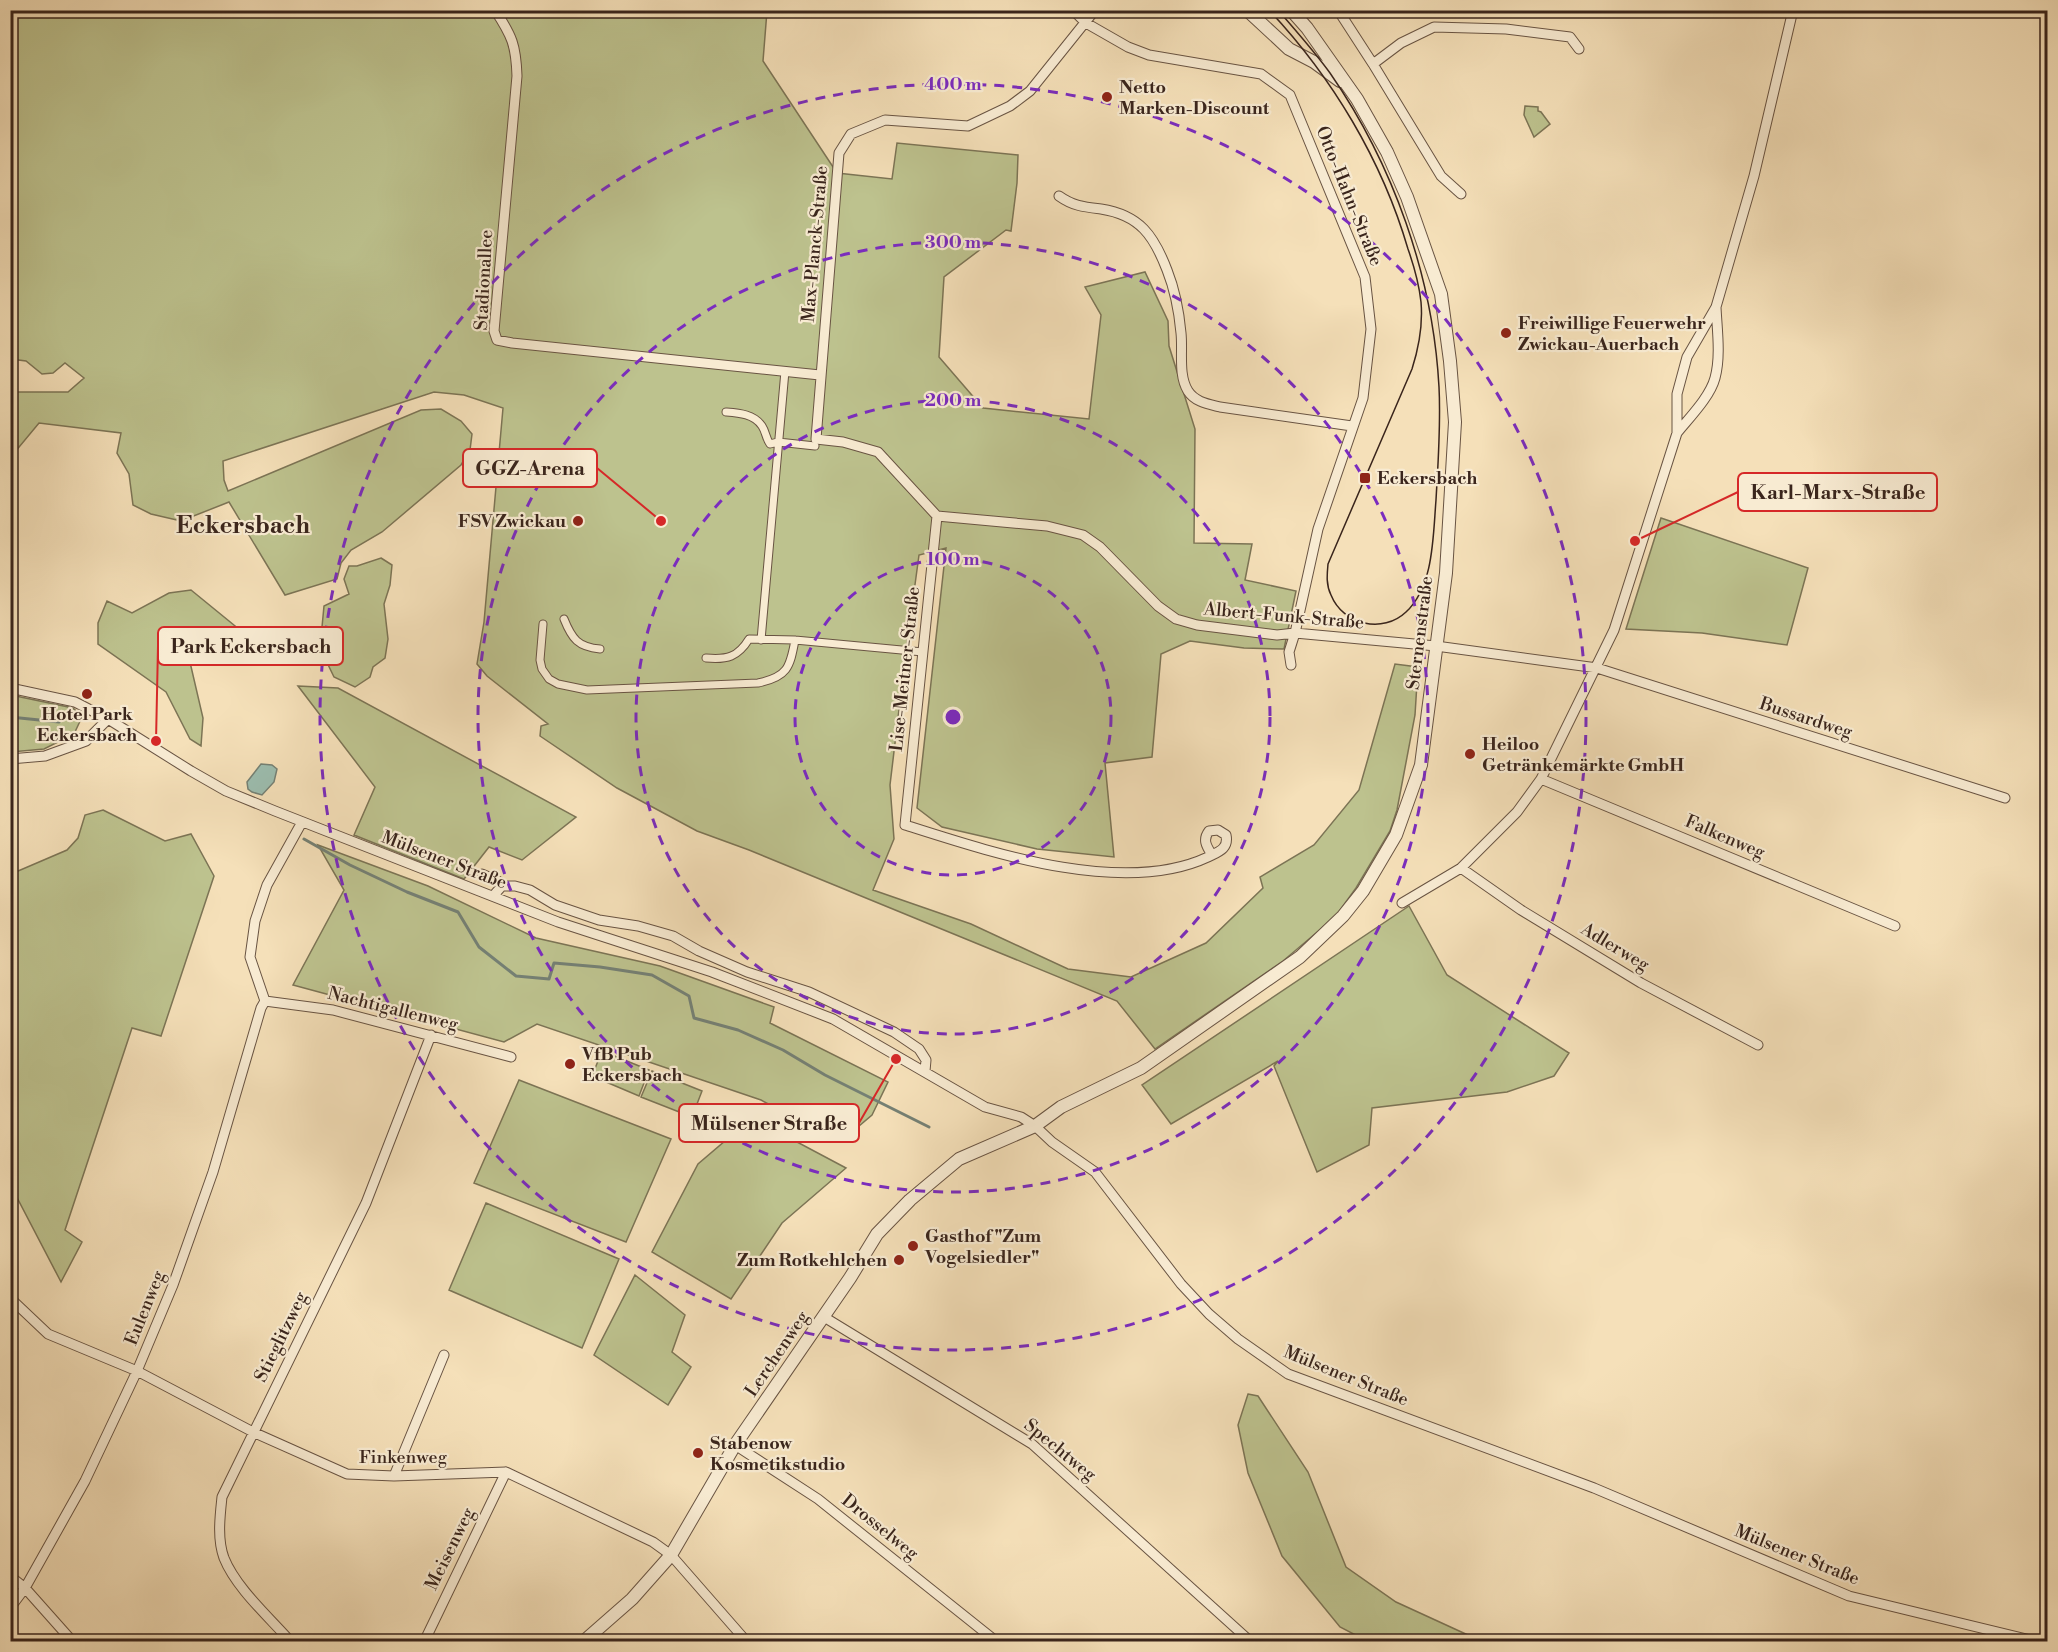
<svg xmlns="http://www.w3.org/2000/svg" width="2058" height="1652" font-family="'Libre Bodoni',serif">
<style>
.green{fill:#bdc28e;stroke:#7c7455;stroke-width:1.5}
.water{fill:#9cbdaf;stroke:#758074;stroke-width:1.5}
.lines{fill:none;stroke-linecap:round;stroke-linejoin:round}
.stream{stroke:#758074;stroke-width:3}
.pedestrian-casing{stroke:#695443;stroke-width:9}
.minor-casing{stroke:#695443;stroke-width:11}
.tertiary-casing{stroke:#695443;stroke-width:14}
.pedestrian{stroke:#f8ebd2;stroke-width:7}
.minor{stroke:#f8ebd2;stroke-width:9}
.tertiary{stroke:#f8ebd2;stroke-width:12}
.tram{stroke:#3a251c;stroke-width:1.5}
.ring{fill:none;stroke:#7b2cbf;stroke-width:3;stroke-dasharray:10 8}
.poi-dot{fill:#8f2418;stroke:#f8ebd2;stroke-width:2}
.labels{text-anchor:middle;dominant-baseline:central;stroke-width:4.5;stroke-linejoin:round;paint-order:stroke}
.poi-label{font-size:18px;font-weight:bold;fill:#3a251c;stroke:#f8ebd2;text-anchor:start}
.street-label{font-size:18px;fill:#3a251c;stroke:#f8ebd2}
.district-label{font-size:24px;font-weight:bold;fill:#3a251c;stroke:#f8ebd2}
.centre{fill:#7b2cbf;stroke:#f8ebd2;stroke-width:3}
.ring-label{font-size:18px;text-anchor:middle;font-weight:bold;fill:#7b2cbf;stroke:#f8ebd2;stroke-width:4.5;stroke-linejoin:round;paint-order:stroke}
.leader{fill:none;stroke:#d62828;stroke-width:2}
.callout-dot{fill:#d62828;stroke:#f8ebd2;stroke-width:2}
.callout{fill:#f8ebd2;stroke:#d62828;stroke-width:2}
.callout-label{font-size:20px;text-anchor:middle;font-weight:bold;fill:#3a251c}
</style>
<rect width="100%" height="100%" fill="#f5e0b9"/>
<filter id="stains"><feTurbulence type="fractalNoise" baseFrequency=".00333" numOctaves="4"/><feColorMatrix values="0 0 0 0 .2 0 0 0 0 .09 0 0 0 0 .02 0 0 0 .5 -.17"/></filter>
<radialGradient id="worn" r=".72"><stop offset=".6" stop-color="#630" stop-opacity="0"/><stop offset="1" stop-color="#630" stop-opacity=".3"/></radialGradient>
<path class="green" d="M10 11H767L763 61 837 173 892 179 897 143 1018 155 1017 183 1011 231 1006 230 944 277 939 357 983 408 1089 419 1101 315 1085 287 1145 272 1168 321 1169 346 1195 429 1194 543 1252 544 1245 580 1296 591 1284 649 1244 648 1190 641 1161 654 1152 757 1105 763 1114 857 1037 849 942 827 917 808 946 548 919 555 906 651 890 785 894 839 873 890 971 924 1068 969 1131 977 1206 943 1263 888 1260 877 1314 845 1359 790 1395 664 1418 667 1415 715 1397 810 1390 831 1356 888 1335 917 1283 961 1155 1049 1117 1001 749 850 697 831 617 788 540 736 541 726 548 724 487 676 477 664 484 622 503 408 464 395 434 392 223 461 224 480 228 491 421 410 441 409 461 421 472 434 470 450 461 465 382 532 351 550 341 563 337 579 285 595 229 502 181 521 151 514 133 505 129 474 117 453 121 433 39 423 15 452 11 451V392H68L84 378 65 363 53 373 42 374 26 361 11 359Z
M1525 106 1538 107V111L1541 112 1550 124 1534 137 1524 115Z
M1661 518 1808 568 1787 645 1702 633 1626 629Z
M381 558 392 565 390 585 384 604 388 639 385 658 373 667 370 677 355 687 334 677 320 648 324 606 349 594 344 579 349 566H357Z
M191 590 240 630 214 654 186 645 203 718 201 746 190 739 166 692 98 644V623L107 601 132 613 169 593Z
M298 686 338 688 576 817 522 860 489 847 464 879 354 835 375 787Z
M11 695 73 708 82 717 74 734 44 749 11 752Z
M103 810 165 841 191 834 214 876 161 1036 132 1028 65 1230 82 1242 61 1282 11 1186V874L67 850 78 838 85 815Z
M318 845 428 886 536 938 660 966 774 1007 770 1023 888 1082 872 1115 840 1142 761 1100 537 1024 504 1042 293 985 344 890Z
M1409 906 1447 975 1569 1053 1554 1076 1507 1092 1372 1108 1369 1145 1317 1172 1274 1066 1278 1061 1171 1124 1142 1085Z
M602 1051 649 1070 639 1096 592 1076Z
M652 1071 702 1091 692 1117 641 1097Z
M519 1080 671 1139 626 1242 474 1183Z
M752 1118 846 1168 782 1223 731 1299 652 1252 698 1164Z
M486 1203 619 1259 582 1348 449 1290Z
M635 1275 685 1315 672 1352 691 1367 668 1405 594 1355Z
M1248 1394 1258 1396 1308 1472 1346 1567 1396 1602 1481 1641H1367L1340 1627 1282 1556 1248 1473 1238 1425Z"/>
<path class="water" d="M261 764 272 765 277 769 274 782 262 795 252 792 248 789 247 782Z"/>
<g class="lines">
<path class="stream" d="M10 717 59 722
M304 839 350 865 407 892 458 912 479 947 516 976 549 979 554 963 600 967 652 975 689 996 694 1018 738 1030 783 1050 825 1075 929 1127"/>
<g class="pedestrian-casing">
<path id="pedestrian" d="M726 412C739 413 754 414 762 426 766 432 766 439 770 444L778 442 815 446
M564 619C572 639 578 647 600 649
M543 624 540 660 542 669 549 679 558 684 587 690 758 683C787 677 790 668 795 640
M761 640 785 371
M706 658C727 660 738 657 749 639L795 640 923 652"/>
</g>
<g class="minor-casing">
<path id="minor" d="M495 10C512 36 516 45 517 76L494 331 497 340 512 343 820 375
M1073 10 1086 23 1128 47 1149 55 1261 74 1290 95 1365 277 1371 329 1363 398 1318 529 1295 633 1289 652 1291 665
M1095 10 1030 91 1010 106 968 126 885 120 851 134 839 153 816 439 843 442 878 452 937 516 1047 526 1083 535 1100 547 1158 606 1176 619 1197 625 1277 635 1295 633 1436 646 1597 668 2005 798
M1338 10 1373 64 1441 176 1461 194
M1373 64 1401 43 1434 27 1506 29 1570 37 1579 49
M1059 196C1073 206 1084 207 1101 209 1140 215 1154 236 1167 270 1175 290 1179 311 1181 333 1183 351 1178 375 1188 391 1195 402 1208 404 1220 407L1352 426
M1677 433C1689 418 1710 397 1715 378 1721 356 1717 329 1716 307
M937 516 905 825C990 852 1123 897 1208 857 1218 852 1229 849 1226 835L1218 830 1209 831C1202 840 1207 847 1212 855
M10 688 75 702 108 719 191 771 226 791 275 811 558 922 712 972 833 1019 985 1107 1021 1117 1035 1126 1052 1142 1095 1172 1181 1284 1209 1314 1238 1339 1288 1374 1594 1488 1849 1596 2039 1642
M10 759 45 756 86 741 108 719
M1541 779 1895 926
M1461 868 1521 910 1641 983 1758 1045
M482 874 498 881 502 886
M493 896 502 886H515L530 890 555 905 599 920 638 926 673 936 699 951 747 972 809 992 894 1032 919 1049 926 1060 925 1071
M1402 903 1461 868 1517 812 1541 779 1614 630 1677 433V394L1687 357 1716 307 1754 176 1793 10
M265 1001 333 1010 511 1057
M265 1001 250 957 255 921 267 885 302 822
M10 1298 48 1334 137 1371 253 1432 347 1474 394 1476 506 1472 653 1542 671 1555 747 1642
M824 1317 1032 1444 1251 1642
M735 1445 818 1499 997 1642
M394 1476 444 1355
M10 1576 25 1588 73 1642
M10 1608 25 1588 85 1481 137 1371 173 1285 213 1172 261 1008 265 1001
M291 1642C269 1617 236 1588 224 1558 217 1539 220 1516 222 1497L366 1203 431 1035
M424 1642 506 1472"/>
</g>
<g class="tertiary-casing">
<path id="tertiary" d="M1247 10 1289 49 1314 62 1340 81
M583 1642 632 1599 671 1555 735 1445 850 1278 877 1234 910 1200 959 1159 1035 1126 1061 1107 1141 1068 1300 957 1343 916 1363 891 1396 835 1421 765 1446 573 1455 422 1450 361 1441 294 1407 197 1387 152 1357 99 1307 28 1291 10"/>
</g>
<use href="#pedestrian" class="pedestrian"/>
<use href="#minor" class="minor"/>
<use href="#tertiary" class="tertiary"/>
<path class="tram" d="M1269 10C1332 77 1382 160 1408 249 1414 266 1419 284 1421 302 1423 325 1419 347 1412 369L1328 564C1327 575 1326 585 1331 595 1343 625 1383 634 1406 612 1434 586 1433 536 1436 500 1438 463 1441 425 1439 387 1433 276 1393 164 1330 73 1314 51 1296 31 1278 10"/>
</g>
<g class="ring">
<circle cx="953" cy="717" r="158"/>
<circle cx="953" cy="717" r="317"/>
<circle cx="953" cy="717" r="475"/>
<circle cx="953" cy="717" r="633"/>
</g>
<g class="poi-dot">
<circle cx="1107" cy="97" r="6"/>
<circle cx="1506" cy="333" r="6"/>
<rect x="1359" y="472" width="12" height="12" rx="3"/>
<circle cx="578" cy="521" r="6"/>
<circle cx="87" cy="694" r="6"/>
<circle cx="1470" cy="754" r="6"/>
<circle cx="570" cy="1064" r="6"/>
<circle cx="913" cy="1246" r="6"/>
<circle cx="899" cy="1260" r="6"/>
<circle cx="698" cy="1453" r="6"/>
</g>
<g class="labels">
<g class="poi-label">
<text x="1119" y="87">Netto<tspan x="1119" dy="21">Marken-Discount</tspan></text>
<text x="1518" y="323">Freiwillige Feuerwehr<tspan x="1518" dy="21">Zwickau-Auerbach</tspan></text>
<text x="1377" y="478">Eckersbach</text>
<text x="566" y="521" text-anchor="end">FSV Zwickau</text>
<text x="87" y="714" text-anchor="middle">Hotel Park<tspan x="87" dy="21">Eckersbach</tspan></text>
<text x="1482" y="744">Heiloo<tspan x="1482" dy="21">Getränkemärkte GmbH</tspan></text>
<text x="582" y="1054">VfB Pub<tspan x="582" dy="21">Eckersbach</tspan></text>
<text x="925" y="1236">Gasthof "Zum<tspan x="925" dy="21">Vogelsiedler"</tspan></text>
<text x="887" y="1260" text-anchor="end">Zum Rotkehlchen</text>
<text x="710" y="1443">Stabenow<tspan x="710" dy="21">Kosmetikstudio</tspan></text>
</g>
<g class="street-label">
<text transform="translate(1349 196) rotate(68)">Otto-Hahn-Straße</text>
<text transform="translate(815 244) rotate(-85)">Max-Planck-Straße</text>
<text transform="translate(484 280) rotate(-87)">Stadionallee</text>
<text transform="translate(1284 616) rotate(5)">Albert-Funk-Straße</text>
<text transform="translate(1420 633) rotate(-83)">Sternenstraße</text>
<text transform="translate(905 669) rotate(-84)">Lise-Meitner-Straße</text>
<text transform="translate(1806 718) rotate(18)">Bussardweg</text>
<text transform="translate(1725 837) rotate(23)">Falkenweg</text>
<text transform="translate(444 860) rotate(21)">Mülsener Straße</text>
<text transform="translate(1615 947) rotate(31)">Adlerweg</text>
<text transform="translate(393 1009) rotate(14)">Nachtigallenweg</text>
<text transform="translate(145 1308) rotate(-68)">Eulenweg</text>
<text transform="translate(281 1337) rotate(-64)">Stieglitzweg</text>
<text transform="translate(777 1354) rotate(-56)">Lerchenweg</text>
<text transform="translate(1346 1376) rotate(22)">Mülsener Straße</text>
<text transform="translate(1060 1450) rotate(39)">Spechtweg</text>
<text x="403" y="1457">Finkenweg</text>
<text transform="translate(880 1527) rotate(39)">Drosselweg</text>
<text transform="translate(450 1549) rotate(-64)">Meisenweg</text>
<text transform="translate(1797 1555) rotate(22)">Mülsener Straße</text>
</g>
<g class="district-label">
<text x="243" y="526">Eckersbach</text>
</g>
</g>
<circle cx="953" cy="717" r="9" class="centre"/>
<g class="ring-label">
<text x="953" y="90">400 m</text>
<text x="953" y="248">300 m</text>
<text x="953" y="406">200 m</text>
<text x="953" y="565">100 m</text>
</g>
<path class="leader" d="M661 521L597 468M1635 541L1738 492M156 741L158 646M896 1059L859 1123"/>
<g class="callout-dot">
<circle cx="661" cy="521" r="6"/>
<circle cx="1635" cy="541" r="6"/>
<circle cx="156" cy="741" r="6"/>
<circle cx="896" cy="1059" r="6"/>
</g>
<g class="callout">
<rect x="463" y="449" width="134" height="38" rx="6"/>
<rect x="1738" y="473" width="199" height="38" rx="6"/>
<rect x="158" y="627" width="185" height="38" rx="6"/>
<rect x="679" y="1104" width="180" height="38" rx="6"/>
</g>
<g class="callout-label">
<text x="530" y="475">GGZ-Arena</text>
<text x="1838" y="499">Karl-Marx-Straße</text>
<text x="251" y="653">Park Eckersbach</text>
<text x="769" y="1130">Mülsener Straße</text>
</g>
<rect width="2058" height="1652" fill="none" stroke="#f5e0b9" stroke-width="36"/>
<rect x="12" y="12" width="2034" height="1628" fill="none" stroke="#3a251c" stroke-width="3"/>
<rect x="18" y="18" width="2022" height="1616" fill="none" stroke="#3a251c" stroke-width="1.5"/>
<rect width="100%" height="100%" filter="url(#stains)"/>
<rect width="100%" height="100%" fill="url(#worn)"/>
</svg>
